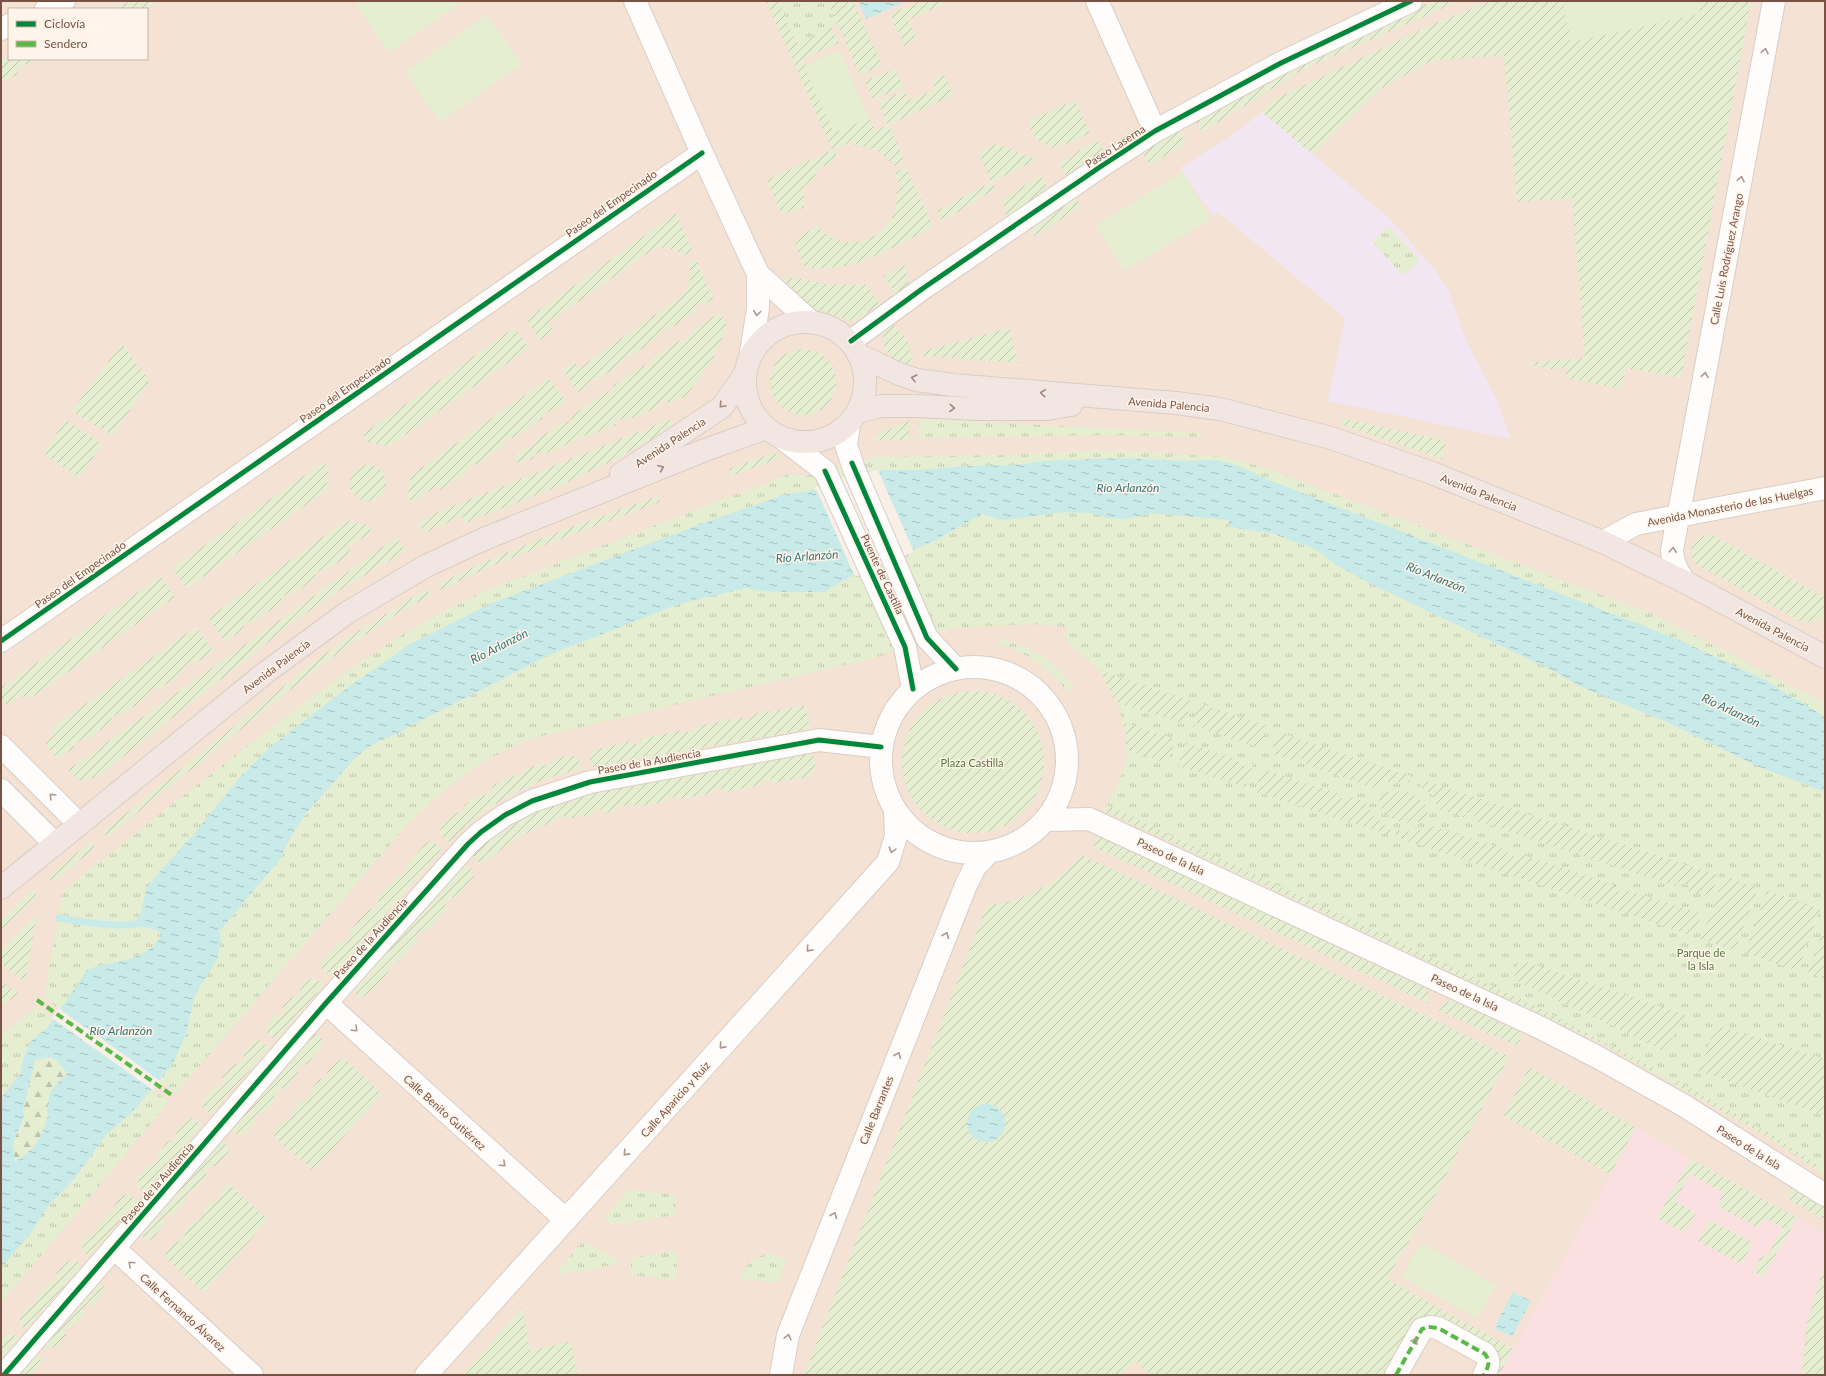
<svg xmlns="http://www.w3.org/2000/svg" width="1826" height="1376" font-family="Lato,sans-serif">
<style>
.residential{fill:#f4e3d5;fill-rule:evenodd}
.education{fill:#f2e6f2}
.medical{fill:#fbe0e2}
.grass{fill:url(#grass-tufts)}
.forest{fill:url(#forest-firs)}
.garden{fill:url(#garden-furrows)}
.pitch{fill:#e5eed0}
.water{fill:url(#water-ripples);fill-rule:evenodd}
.pier{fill:#f8f0e7}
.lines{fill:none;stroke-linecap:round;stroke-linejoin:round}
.stream{stroke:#c8eae9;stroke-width:7}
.minor-casing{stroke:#d9cdc6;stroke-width:24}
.highway-casing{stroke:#dacdc6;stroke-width:24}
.minor{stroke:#fefdfb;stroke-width:22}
.highway{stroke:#f2e6e2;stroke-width:22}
.quiet{stroke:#58b947;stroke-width:4;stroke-dasharray:8 4;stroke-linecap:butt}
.cycleway-casing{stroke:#fff4e9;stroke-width:8}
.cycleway{stroke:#00873e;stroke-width:5}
.oneway{stroke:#ae968e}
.oneway2{stroke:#a3867c}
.labels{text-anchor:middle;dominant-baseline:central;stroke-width:3;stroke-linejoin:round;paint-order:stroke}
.street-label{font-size:11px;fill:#785245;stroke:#fff4e9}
.park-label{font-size:11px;fill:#537a3a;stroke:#fff4e9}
.water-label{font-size:12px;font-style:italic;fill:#357478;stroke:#fff4e9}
</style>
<defs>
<pattern id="grass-tufts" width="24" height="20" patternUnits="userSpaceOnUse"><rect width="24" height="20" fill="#e5eed0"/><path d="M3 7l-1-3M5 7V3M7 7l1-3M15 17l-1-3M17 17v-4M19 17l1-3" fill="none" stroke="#bec3ab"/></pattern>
<pattern id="forest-firs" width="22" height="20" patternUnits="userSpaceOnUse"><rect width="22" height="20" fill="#e5eed0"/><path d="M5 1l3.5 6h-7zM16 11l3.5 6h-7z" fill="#bec3ab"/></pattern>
<pattern id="garden-furrows" width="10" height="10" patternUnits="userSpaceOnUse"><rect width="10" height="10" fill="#e5eed0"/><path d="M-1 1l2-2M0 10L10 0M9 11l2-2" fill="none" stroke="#bec3ab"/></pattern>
<pattern id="water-ripples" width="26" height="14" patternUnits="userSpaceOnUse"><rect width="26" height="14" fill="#c8eae9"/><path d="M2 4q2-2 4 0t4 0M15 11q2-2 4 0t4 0" fill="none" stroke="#a7c0bf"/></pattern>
</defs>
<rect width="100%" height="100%" fill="#f8f0e7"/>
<path class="residential" d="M1 1H1825V1375H1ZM9 9H147V59H9Z"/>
<path class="education" d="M1262 112 1391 220 1434 269 1448 290 1466 340 1496 398 1511 439 1328 401 1345 318 1218 212 1214 217 1180 168 1228 138Z"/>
<path class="medical" d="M1636 1128 1825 1233V1264L1807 1323 1801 1375H1499Z"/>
<path class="grass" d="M784 1H827L837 25 796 43 779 3Z
M1389 226 1420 261 1403 276 1372 241Z
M920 420H941L1201 433V437L1109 435 919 438Z
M1112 450 1226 457 1263 467 1657 616 1825 703V1176L1776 1142 1604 1045 1390 943 1104 811C1111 795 1122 778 1126 761 1132 740 1113 683 1098 669 1087 658 1070 650 1064 634L1068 627 1032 624 952 628 882 656 542 736C488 752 446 786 407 825L176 1093 44 998 63 891C135 834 205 777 278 723 345 672 412 622 490 589L789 474 806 476 874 457 1002 455Z
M997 637C1030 645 1055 662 1075 688L1068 693C1051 669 1025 651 997 644Z
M37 1007 54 1019 48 1027 31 1041 25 1054 20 1074 1 1098V1035Z
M152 1089 169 1102 1 1304V1268L30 1234 48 1206 75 1178 105 1136 133 1111Z
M629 1189 676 1195 675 1215 613 1225 604 1218Z
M583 1241 617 1259V1264L558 1275 557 1271Z
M674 1251 678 1253 676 1280 630 1275 632 1258Z
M774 1254 787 1261 777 1283 741 1278C743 1263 759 1253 774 1254Z"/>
<path class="forest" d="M50 1057 58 1061 67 1072C61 1081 51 1087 49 1097 47 1104 48 1112 47 1119 42 1139 32 1152 14 1163L13 1143 24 1117 23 1111 35 1060Z"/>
<path class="garden" d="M131 1H160L142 9H113Z
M766 1H778L796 43 832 28 839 43 802 59 834 133 869 118 875 131 888 125 878 102 904 91 909 100 936 90 932 80 944 74 953 95 889 125 904 161 895 166 877 150 853 144V141L832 150 840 157 832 158 833 163 819 168 809 186 804 185V208L781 214 767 180 832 150Z
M827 1H853L882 65 860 75Z
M920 1 948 2 908 20 917 40 904 46 890 14Z
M1433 1H1459L1300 71 1202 132 1195 119C1273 77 1352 36 1433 1Z
M1491 1H1751L1681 378 1626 368 1621 389 1566 378 1567 368 1550 369 1525 363 1585 358 1572 198 1517 202 1504 56 1433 60 1380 89 1312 154 1262 112 1273 100 1438 22Z
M9 56V59H37L16 69 18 75 1 82V59Z
M895 69 903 87 873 100 865 81Z
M1075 100 1090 133 1055 149 1037 140 1028 122Z
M1178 130 1186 143 1150 165 1142 152Z
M1097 139 1104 152 1066 177 1059 164Z
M997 144 1036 160 991 182 996 188 942 222 937 211 991 182 978 152Z
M906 167 933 227C893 247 851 275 805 267L794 242 817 225C821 229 826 235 831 237 855 251 887 236 895 211 897 204 897 196 897 189H901L895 173Z
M1041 175 1049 189 1006 218 1003 199Z
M1074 194 1081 207 1035 236 1029 225Z
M676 213 692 250 683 256C673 248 664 246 652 250L548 323 553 331 540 340 526 320Z
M695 259 713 298 704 305 702 302 696 307 697 310 668 330 666 327 659 332 661 335 631 356 629 354 623 358 625 360 596 381 594 378 588 383 589 385 578 393 562 369 574 361 579 368 679 298C690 288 692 277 688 264Z
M905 264 909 285 896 294 883 276Z
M790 277 827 284 866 285 880 304 854 322 818 310 800 300 779 281Z
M720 312 727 327 711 362 686 396 668 404 667 401 659 404V407L625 421 624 418 616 421V425L586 437 585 435 577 438V440L542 455 541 452 533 455 534 458 518 464 514 456 528 446 530 448 535 445 534 442 564 421 566 423 571 420 570 417 608 391 609 393 615 389 613 386 644 365 646 367 652 363 650 360 682 339 684 341 692 336 690 333Z
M892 322 908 342 912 363 908 365C889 359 882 351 883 330Z
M514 328 529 348 389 446 368 442 363 434Z
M1009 328 1018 363 924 356 923 351Z
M122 343 149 381 113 436 72 411Z
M770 382a33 33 0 1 1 66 0a33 33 0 1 1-66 0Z
M549 378 566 402 550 413 548 411 541 415 543 418 513 439 511 437 504 441 506 444 476 465 474 462 466 468 468 471 440 490 436 486 412 503 407 497 410 486V476Z
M1342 418 1446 441 1442 459 1340 424Z
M65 419 102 444 79 478 44 454Z
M670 419 673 427 618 458 557 487 465 523 462 516 425 533 418 524 438 512Z
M909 421V440H872L877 435Z
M774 453 781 458 731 476 729 469Z
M324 462 328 469 327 490 187 588 172 568Z
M350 483a18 18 0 1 1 36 0a18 18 0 1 1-36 0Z
M658 496 660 502C586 530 511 555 441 590L438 584C509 548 583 523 658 496Z
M347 520 368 525 372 531 348 548 351 553 324 572 322 569 315 574 317 577 290 596 288 593 281 598 283 601 252 623 250 620 243 625 245 628 225 642 208 618Z
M1707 535 1714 536 1825 598V615L1816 621 1802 622 1695 564 1691 557V548L1698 538Z
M397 537 406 551 343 588 292 623 100 775 81 782 68 770Z
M161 576 175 597 31 698 21 696 7 705 1 699V688Z
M427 589 431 595 402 611 355 641 316 669 107 837 103 832 314 662 350 636Z
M196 627 213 651 193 665 191 662 182 668 184 671 158 690 156 687 147 693 149 696 121 715 119 712 111 718 113 721 84 741 82 739 73 745 75 747 58 759 45 744 52 736 54 726Z
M1099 670 1192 701 1184 724 1116 702Z
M902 762a71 71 0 1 1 142 0a71 71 0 1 1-142 0Z
M1200 703 1267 726 1260 748 1202 729V725L1196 723 1194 727 1191 726Z
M804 706 805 708H806L810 729 592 767 589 755 592 754 591 751 630 741 631 745 641 743 640 739 683 730V733L693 731V727L742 717 743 720 752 718V714Z
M1123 722 1176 739 1167 763 1126 750V736Z
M1278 732 1411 776 1409 782H1386L1374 788 1306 765 1307 761 1300 758 1298 762 1271 754Z
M1186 743 1239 760 1238 764 1246 766 1248 762 1253 764 1245 787 1178 766Z
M574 754V758L578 757 581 769C530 780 486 805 449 842L439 833 442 831 439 828 456 812 459 815 466 808 464 805 483 792 485 795 493 789 492 786 513 775 514 778 524 774 522 771 544 762 545 766 554 763 553 759Z
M813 754 816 771 812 772 813 776 772 783 771 779 761 781V785L725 792 724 788 714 790V793L679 799 678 796 668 798V801L635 807 634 804 616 807V811L604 813 603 809 593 811 594 814 566 819 565 816 556 818V821C529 830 507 842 486 862L484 860 480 864 473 855C532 796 613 790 691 776 732 768 772 759 813 754Z
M1262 769 1342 795 1341 798 1349 801 1351 797 1366 802C1371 815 1379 822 1391 828L1389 835 1255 792Z
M1422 780 1719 875 1710 897 1687 890 1688 885 1677 882 1676 886 1579 855 1580 851 1572 848 1571 852 1473 820 1474 815 1466 813 1464 817 1438 809 1432 795 1420 786Z
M1390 791C1406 790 1419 794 1428 809 1427 833 1380 823 1379 800L1383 794Z
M1107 805 1535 1006 1656 1069 1654 1073 1604 1045 1532 1010 1104 811Z
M1432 826 1508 850 1507 854 1515 857 1517 853 1615 885 1614 889 1622 892 1624 889 1702 914 1693 936 1395 837 1396 830 1414 832Z
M1098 835 1425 988 1429 992 1428 1003 1094 847Z
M428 841 431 843 433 841 442 850 331 977 321 968 323 966 321 963 341 940 344 942 351 934 349 932 369 908 372 910 379 902 376 900 398 875 400 877 407 870 405 867Z
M90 842 95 848 52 882 48 877Z
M1082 855 1430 1018 1509 1057 1431 1203 1387 1279 1513 1349 1499 1375H1489L1466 1334 1430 1316 1415 1322 1384 1375H1150L1136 1361 1120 1375H804L987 905C1024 902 1059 882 1082 855Z
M465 864 473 871 471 874 474 877 455 899 452 896 445 904 448 907 426 932 423 929 416 936 418 939 397 963 394 961 387 969 389 971 366 997 363 995 360 998 353 992Z
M1724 876 1758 888 1735 951 1701 939Z
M32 890 37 896 1 930V920Z
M1767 890 1820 909 1798 971 1745 953Z
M37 914 25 982 1 964V952Z
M1825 925V979L1808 973Z
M1520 962H1527L1686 1015 1664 1051 1518 981 1514 975V969Z
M309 977 312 980 314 977 324 985 276 1040 266 1032 268 1029 265 1027 275 1015 278 1018 285 1010 282 1007 292 996 295 998 302 991 299 988Z
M1 981 19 994 1 1006Z
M1452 1000 1520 1032 1521 1035 1519 1047 1439 1011 1442 1004Z
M1716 1025 1825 1059V1116L1699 1071Z
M316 1033 323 1040 321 1043 323 1045 306 1065 303 1063 296 1071 298 1073 284 1090 281 1088 274 1095 277 1098 263 1114 260 1112 253 1119 255 1122 243 1136 240 1133 238 1136 231 1130Z
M254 1040 257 1042 259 1040 269 1048 211 1114 202 1107 205 1103 202 1101 215 1086 218 1088 224 1080 222 1078 235 1063 237 1065 244 1057 242 1055Z
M344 1058 382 1094 313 1170 274 1137 275 1134 273 1132 284 1120 287 1122 294 1114 291 1112 302 1100 305 1101 312 1094 309 1092 320 1079 323 1081 329 1074 327 1072 338 1059 341 1061Z
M1529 1067 1636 1128 1610 1174 1504 1116Z
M1675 1079 1776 1137 1820 1166 1817 1170 1776 1142 1672 1083Z
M188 1117 191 1119 193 1118 202 1125 144 1192 136 1185 139 1182 136 1180 149 1164 152 1166 158 1159 156 1156 168 1141 171 1143 177 1136 175 1133Z
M222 1141 228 1147 227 1149 229 1151 215 1167 212 1165 205 1173 207 1176 193 1192 190 1190 184 1198 186 1200 172 1216 169 1213 162 1221 165 1224 151 1240 148 1237 146 1240 140 1234Z
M1691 1159 1797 1218 1763 1277 1753 1271 1762 1256 1766 1258 1783 1228 1765 1218 1758 1228 1717 1206 1724 1193 1690 1174 1675 1201 1696 1213 1685 1233 1657 1218Z
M228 1183 268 1220 204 1292 165 1258 167 1256 165 1254 177 1240 179 1242 185 1236 183 1233 194 1221 197 1223 204 1215 202 1213 213 1201 215 1202 222 1195 220 1193Z
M1791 1186 1825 1208V1220L1789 1200Z
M124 1194 128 1196 130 1194 137 1201 89 1257 82 1252 84 1248 80 1245 90 1233 93 1235 100 1228 97 1225 108 1214 110 1215 116 1208 114 1206Z
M1710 1220 1753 1243 1741 1264 1698 1241Z
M68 1260 72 1264 75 1260 81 1266 26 1330 19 1324 21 1321 19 1319 31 1304 33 1306 39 1299 37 1297 50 1281 52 1284 58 1276 56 1274Z
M1825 1264V1375H1802L1807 1323Z
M100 1283 104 1287 101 1290 104 1292 93 1305 90 1302 83 1310 85 1313 73 1327 70 1325 63 1332 66 1335 54 1348 51 1346 48 1350 45 1346Z
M522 1308 530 1350 571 1342 577 1375H463Z
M12 1332 19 1338 1 1359V1340L7 1333 10 1335Z
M38 1354 42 1357 40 1359 42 1362 30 1375H19Z"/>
<path class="pitch" d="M354 1H464L389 53Z
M1562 1H1697L1700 14 1571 42Z
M487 15 522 64 440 122 405 72Z
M839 50 869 118 834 133 804 66Z
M1183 172 1211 219 1124 271 1096 225Z
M1421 1242 1496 1285 1477 1319 1402 1277Z"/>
<path class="water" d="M858 1H907L866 19Z
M1116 458 1184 461 1216 460 1236 465 1272 481 1679 640 1765 680 1825 717V792L1757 766 1669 723 1579 686 1552 670 1367 582 1338 566 1315 549 1271 533 1229 527V520L1153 513 1125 519 1108 518 1091 513 1065 512 1003 520 982 514 934 541 852 576 824 592H769L746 588 686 602 661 611 551 654 410 726C397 735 382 739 369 747 356 756 346 768 336 780 315 803 292 826 282 857L219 932 221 942 217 959 195 995 186 1034 173 1064 133 1111 105 1136 75 1178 48 1206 30 1234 1 1268V1098L20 1074 25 1054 31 1041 48 1027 88 969C116 960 145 962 162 935L157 930 134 925 141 912 146 890 155 877 198 829 240 777 269 748 340 693 410 644 492 603 701 524 783 495 808 491 845 478 885 470H920L965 466 1014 465 1046 461ZM50 1057 58 1061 67 1073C61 1081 51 1087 49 1097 47 1104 48 1112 47 1119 42 1139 32 1152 15 1162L13 1143 24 1117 23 1111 35 1060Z
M967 1123a19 19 0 1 1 38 0a19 19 0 1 1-38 0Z
M1513 1292 1531 1301 1512 1337 1494 1328Z"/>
<path class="pier" d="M878 470 914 552 855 577 818 493 813 488 844 477Z
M58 1008 126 1056 161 1082 153 1090 84 1041 52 1018Z"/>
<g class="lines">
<path class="stream" d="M59 918C84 922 117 928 142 923"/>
<g class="minor-casing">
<path id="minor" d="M635 1 702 153 758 274V308L751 353
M1097 1 1155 131
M46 9 64 1
M1 29 9 25
M758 274 810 321
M851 341 922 289 1100 167 1155 131 1281 63 1411 1
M849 424 846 445 854 469 927 638 956 669
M782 438 825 471 905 647 913 689
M1603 542 1636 524 1825 488
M1685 582C1677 571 1673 564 1672 550L1774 1
M1 641 702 153
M881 760a93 93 0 1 1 186 0a93 93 0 1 1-186 0Z
M1 746 79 824
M1 790 55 844
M1046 820 1089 819 1541 1028 1599 1058 1683 1105 1825 1195
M326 1003 566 1220
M114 1248 252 1375
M4 1375 326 1003 468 844 481 832 505 815 532 801 590 782 819 740 881 747
M426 1375 888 862 896 836 895 811
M781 1375 788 1335 966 885 975 867 988 853
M1396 1375 1422 1329 1429 1327 1438 1328 1485 1354C1491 1362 1488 1367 1484 1375"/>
</g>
<g class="highway-casing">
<path id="highway" d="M745 382a60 60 0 1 1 120 0a60 60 0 1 1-120 0Z
M861 356 899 374 917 380 953 385 1176 403 1220 409 1331 438 1432 473 1603 542 1685 582 1825 657
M858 412 881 406H916L978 409H1047L1071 405
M621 474 722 407 745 374
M1 888 265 673 348 612 426 566 484 539 705 450 766 428"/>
</g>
<use href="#minor" class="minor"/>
<use href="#highway" class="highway"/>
<path class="quiet" d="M37 1000 173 1096
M1396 1375 1422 1329 1429 1327 1438 1328 1485 1354C1491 1362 1488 1367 1484 1375"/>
<g class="cycleway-casing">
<path id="cycleway" d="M851 341 922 289 1100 167 1155 131 1281 63 1411 1
M852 463 927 638 956 669
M825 471 905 647 913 689
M1 641 702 153
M4 1375 326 1003 468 844 481 832 505 815 532 801 590 782 819 740 881 747"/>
</g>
<use href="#cycleway" class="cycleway"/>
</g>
<defs><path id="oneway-chevron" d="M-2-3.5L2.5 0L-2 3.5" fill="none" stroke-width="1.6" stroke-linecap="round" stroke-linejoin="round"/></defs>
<g class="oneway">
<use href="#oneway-chevron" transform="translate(1765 51) rotate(-79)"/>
<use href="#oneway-chevron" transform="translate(1741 179) rotate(-79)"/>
<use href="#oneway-chevron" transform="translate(757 313) rotate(97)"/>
<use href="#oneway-chevron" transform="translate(1705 375) rotate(-79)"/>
<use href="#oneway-chevron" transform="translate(1673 550) rotate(-87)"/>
<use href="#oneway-chevron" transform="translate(52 796) rotate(-134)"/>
<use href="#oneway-chevron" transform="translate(892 850) rotate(108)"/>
<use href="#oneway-chevron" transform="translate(946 935) rotate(-68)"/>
<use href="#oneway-chevron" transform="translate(809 949) rotate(132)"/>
<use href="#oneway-chevron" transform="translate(355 1029) rotate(43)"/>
<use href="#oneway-chevron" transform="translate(722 1046) rotate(132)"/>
<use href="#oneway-chevron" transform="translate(898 1055) rotate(-68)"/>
<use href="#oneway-chevron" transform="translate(626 1153) rotate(132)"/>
<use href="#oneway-chevron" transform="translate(503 1164) rotate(42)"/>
<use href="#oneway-chevron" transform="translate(834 1215) rotate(-68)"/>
<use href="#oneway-chevron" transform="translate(131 1264) rotate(-137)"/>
<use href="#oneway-chevron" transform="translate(788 1337) rotate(-76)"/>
<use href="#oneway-chevron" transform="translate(1415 1341) rotate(-60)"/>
</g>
<g class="oneway2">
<use href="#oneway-chevron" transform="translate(914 378) rotate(-166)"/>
<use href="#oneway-chevron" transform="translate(1043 393) rotate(-175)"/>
<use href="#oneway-chevron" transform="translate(722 405) rotate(133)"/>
<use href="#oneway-chevron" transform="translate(952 408) rotate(3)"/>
<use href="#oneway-chevron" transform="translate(661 468) rotate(-23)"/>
</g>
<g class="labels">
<g class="street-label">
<text transform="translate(1115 146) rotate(-33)">Paseo Laserna</text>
<text transform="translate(611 203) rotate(-35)">Paseo del Empecinado</text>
<text transform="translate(1726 259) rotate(-79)">Calle Luis Rodríguez Arango</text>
<text transform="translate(345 389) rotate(-35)">Paseo del Empecinado</text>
<text transform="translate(1169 404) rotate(5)">Avenida Palencia</text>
<text transform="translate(670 442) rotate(-33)">Avenida Palencia</text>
<text transform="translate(1479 492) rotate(22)">Avenida Palencia</text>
<text transform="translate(1730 506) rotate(-11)">Avenida Monasterio de las Huelgas</text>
<text transform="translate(80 574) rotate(-35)">Paseo del Empecinado</text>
<text transform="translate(883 574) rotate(65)">Puente de Castilla</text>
<text transform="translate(1773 629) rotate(28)">Avenida Palencia</text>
<text transform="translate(276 666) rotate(-37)">Avenida Palencia</text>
<text transform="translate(649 761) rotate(-10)">Paseo de la Audiencia</text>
<text transform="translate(1171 856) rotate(25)">Paseo de la Isla</text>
<text transform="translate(370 938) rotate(-48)">Paseo de la Audiencia</text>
<text transform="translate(1465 992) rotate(25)">Paseo de la Isla</text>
<text transform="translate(675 1099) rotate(-48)">Calle Aparicio y Ruiz</text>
<text transform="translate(876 1110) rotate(-68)">Calle Barrantes</text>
<text transform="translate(445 1112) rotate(42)">Calle Benito Gutiérrez</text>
<text transform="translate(1749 1147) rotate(32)">Paseo de la Isla</text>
<text transform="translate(157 1183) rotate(-49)">Paseo de la Audiencia</text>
<text transform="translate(183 1312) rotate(42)">Calle Fernando Álvarez</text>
</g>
<g class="park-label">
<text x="972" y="762">Plaza Castilla</text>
<text x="1701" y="952">Parque de<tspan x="1701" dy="13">la Isla</tspan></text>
</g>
<g class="water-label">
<text x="1128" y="487">Río Arlanzón</text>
<text transform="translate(807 556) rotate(-4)">Río Arlanzón</text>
<text transform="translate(1436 577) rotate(22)">Río Arlanzón</text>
<text transform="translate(499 646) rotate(-27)">Río Arlanzón</text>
<text transform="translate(1731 710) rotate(25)">Río Arlanzón</text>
<text x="121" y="1030">Río Arlanzón</text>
</g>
</g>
<rect width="1826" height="1376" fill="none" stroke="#785245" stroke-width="4"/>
<rect x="8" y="8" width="140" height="52" fill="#fff4e9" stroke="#c9b3a7"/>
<rect x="16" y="21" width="20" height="6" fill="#00873e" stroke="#c9b3a7"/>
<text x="44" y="28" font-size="12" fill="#785245">Ciclovía</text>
<rect x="16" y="41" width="20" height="6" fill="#58b947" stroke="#c9b3a7"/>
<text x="44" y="48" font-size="12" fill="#785245">Sendero</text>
</svg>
